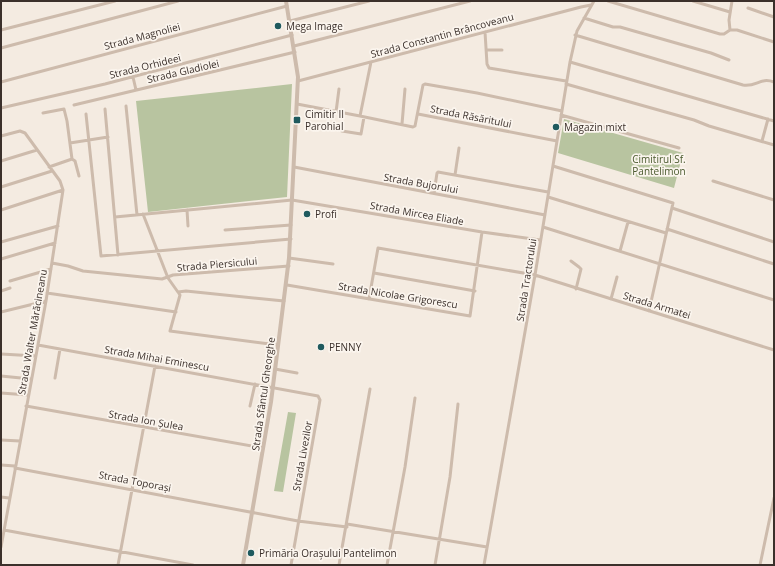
<svg xmlns="http://www.w3.org/2000/svg" width="775" height="566" font-family="'Open Sans',sans-serif">
<style>
.green{fill:#b8c4a0}
.lines{fill:none;stroke-linecap:round;stroke-linejoin:round}
.minor{stroke:#cdbbac;stroke-width:3}
.tertiary{stroke:#cdbbac;stroke-width:4}
.poi-dot{fill:#1f5a5e;stroke:#fbf5ee;stroke-width:1.5}
.labels{text-anchor:middle;dominant-baseline:central;stroke-width:3.5;stroke-linejoin:round;paint-order:stroke}
.poi-label{font-size:10px;fill:#3b302b;stroke:#fbf5ee;text-anchor:start}
.street-label{font-size:10px;fill:#3b302b;stroke:#fbf5ee}
.park-label{font-size:10px;fill:#4a5a2e;stroke:#fbf5ee}
</style>
<rect width="100%" height="100%" fill="#f4ebe1"/>
<path class="green" d="M292 84 287 197 148 212 136 101Z
M564 119 683 153 674 188 558 153Z
M288 412 296 413 283 492 274 491Z"/>
<g class="lines">
<path class="minor" d="M608 1 720 34H724L730 30
M693 1 730 12
M748 8 774 17
M584 18 613 27H620L711 53 729 60
M290 21 369 1
M1 30 115 1
M730 30H737L774 42
M730 30 729 20 732 1
M485 32 487 64 489 68 566 81
M575 35 743 85C757 87 760 77 774 82
M294 46 470 1
M1 48 178 1
M486 50H502
M570 62 774 121
M133 77 136 90
M298 81 581 7 591 5
M1 82 287 6
M566 84 694 120 709 126 774 145
M297 104 360 116 413 127 415 126 423 85 425 84 477 93 562 111
M74 105 295 52
M126 106 137 215
M1 108 105 84 292 35
M105 109 118 255
M336 112 339 89
M43 113 64 109 67 121 72 159 49 167
M86 114 101 256 291 239
M418 114 557 141
M561 115 679 148
M360 116 371 62
M402 124 405 89
M342 131 361 134 364 117
M1 136 20 131 25 133 60 181 63 190 46 301 1 547
M762 141 768 119
M70 143 108 137
M72 159 75 161 79 176
M1 161 37 150
M553 166 673 203 649 311
M294 167 479 202 545 215
M455 175 459 148
M713 181 774 200
M1 187 52 171
M434 193 437 173 438 172 548 192
M548 197 666 233
M672 208 774 242
M1 210 63 190
M187 210 188 226
M143 214 168 278 180 295 170 331 278 345
M115 217 292 200 482 232 540 240
M543 227 774 300
M667 229 774 264
M225 230 291 225
M1 242 58 226
M620 251 628 222
M289 258 333 264
M1 259 55 243
M571 261 579 267 581 269 576 289
M52 263 68 266 83 271 162 279 173 275 289 266
M374 273 475 291
M10 281 51 269
M287 285 470 316 482 232
M1 291 10 288
M178 292 186 291 284 301
M47 293 176 312
M369 299 378 248 535 275 774 350
M611 299 617 277
M1 312 46 301
M38 345 318 396 320 400 291 565
M1 354 36 356
M275 369 297 373
M1 376 31 379
M55 378 60 349
M1 393 28 395
M26 406 263 448
M250 406 255 384
M1 440 20 441
M1 465 15 466
M15 468 298 521 347 527
M1 497 9 498
M347 524 487 547
M4 530 193 565
M118 565 155 366
M339 565 370 389
M387 565 405 467 415 398
M435 565 450 477 458 404
M484 565 535 275 570 62 577 31 594 1
M760 565 774 498"/>
<path class="tertiary" d="M243 565 271 402 289 258 298 77 286 1"/>
</g>
<g class="poi-dot">
<circle cx="278" cy="26" r="4"/>
<rect x="293" y="116" width="8" height="8" rx="2"/>
<circle cx="556" cy="127" r="4"/>
<circle cx="307" cy="214" r="4"/>
<circle cx="321" cy="347" r="4"/>
<circle cx="251" cy="553" r="4"/>
</g>
<g class="labels">
<g class="poi-label">
<text x="286" y="26">Mega Image</text>
<text x="305" y="114">Cimitir II<tspan x="305" dy="12">Parohial</tspan></text>
<text x="564" y="127">Magazin mixt</text>
<text x="315" y="214">Profi</text>
<text x="329" y="347">PENNY</text>
<text x="259" y="553">Primăria Orașului Pantelimon</text>
</g>
<g class="street-label">
<text transform="translate(442 35) rotate(-15)">Strada Constantin Brâncoveanu</text>
<text transform="translate(142 36) rotate(-15)">Strada Magnoliei</text>
<text transform="translate(145 66) rotate(-14)">Strada Orhideei</text>
<text transform="translate(183 71) rotate(-13)">Strada Gladiolei</text>
<text transform="translate(471 116) rotate(11)">Strada Răsăritului</text>
<text transform="translate(421 183) rotate(10)">Strada Bujorului</text>
<text transform="translate(417 213) rotate(10)">Strada Mircea Eliade</text>
<text transform="translate(217 264) rotate(-5)">Strada Piersicului</text>
<text transform="translate(526 280) rotate(-81)">Strada Tractorului</text>
<text transform="translate(398 295) rotate(9)">Strada Nicolae Grigorescu</text>
<text transform="translate(657 305) rotate(17)">Strada Armatei</text>
<text transform="translate(32 332) rotate(-80)">Strada Walter Mărăcineanu</text>
<text transform="translate(157 358) rotate(10)">Strada Mihai Eminescu</text>
<text transform="translate(263 394) rotate(-82)">Strada Sfântul Gheorghe</text>
<text transform="translate(146 420) rotate(10)">Strada Ion Șulea</text>
<text transform="translate(302 456) rotate(-80)">Strada Livezilor</text>
<text transform="translate(135 481) rotate(11)">Strada Toporași</text>
</g>
<g class="park-label">
<text x="659" y="159">Cimitirul Sf.<tspan x="659" dy="12">Pantelimon</tspan></text>
</g>
</g>
<rect width="775" height="566" fill="none" stroke="#3b302b" stroke-width="4"/>
</svg>
